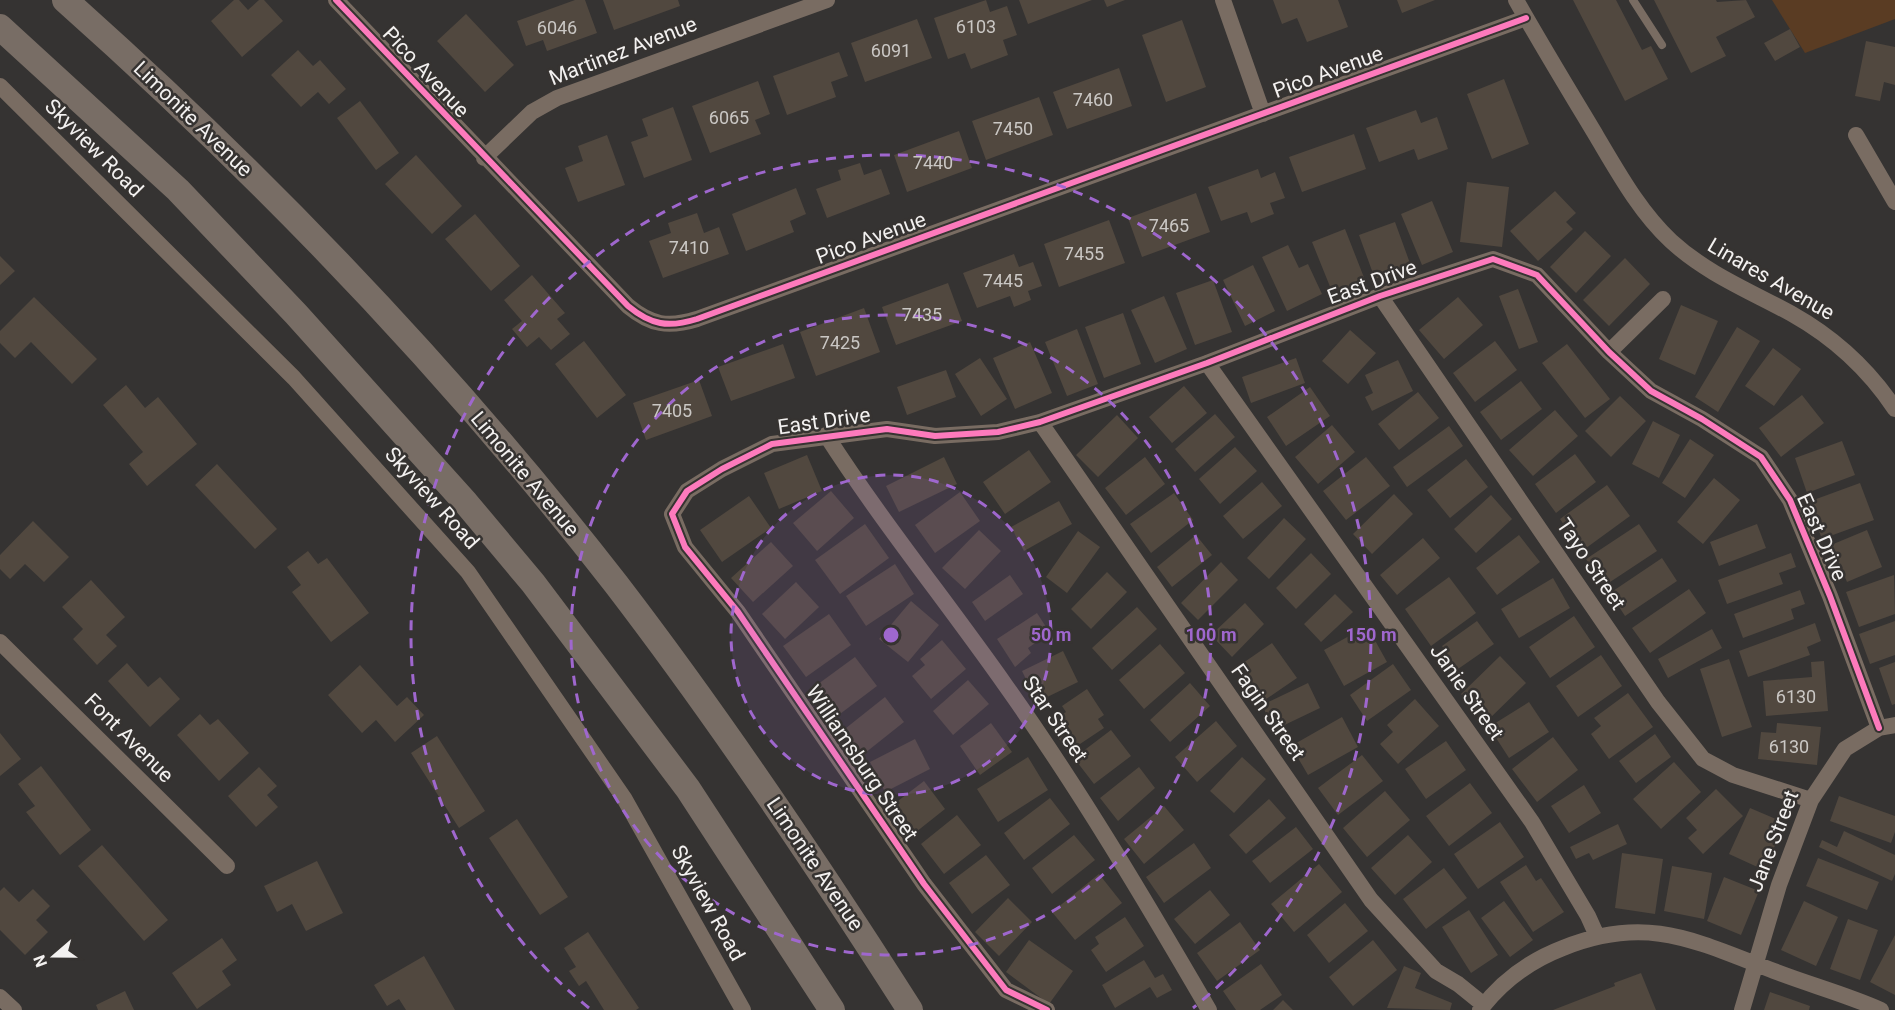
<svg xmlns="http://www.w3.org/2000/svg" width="1895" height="1010" font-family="Roboto,sans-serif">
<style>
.green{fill:#5a3c23}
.building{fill:#51483f}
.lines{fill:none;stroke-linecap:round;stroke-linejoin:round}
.service{stroke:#796c62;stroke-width:8}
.minor{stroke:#796c62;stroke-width:16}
.primary{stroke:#786d65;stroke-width:26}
.cycleway-casing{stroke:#363331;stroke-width:10}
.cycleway{stroke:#fd7abc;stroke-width:6}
.ring{fill:none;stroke:#9f67ce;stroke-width:3;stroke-dasharray:10 8}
.labels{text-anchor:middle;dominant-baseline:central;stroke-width:5;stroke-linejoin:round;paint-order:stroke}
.number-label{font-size:18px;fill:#cac7c4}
.street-label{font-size:21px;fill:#f3f1f0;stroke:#363331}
.centre{fill:#9f67ce;stroke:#363331;stroke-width:3}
.ring-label{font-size:18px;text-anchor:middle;font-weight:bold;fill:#9f67ce;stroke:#363331;stroke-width:5;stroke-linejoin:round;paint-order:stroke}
</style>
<rect width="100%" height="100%" fill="#353332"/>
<path class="green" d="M1772 0H1895V19L1805 53Z"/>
<path class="building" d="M234 0H239L248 10 259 0H264L283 21 242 57 211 21Z
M575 0H585L597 33 547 51 543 40 526 46 517 21Z
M603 0H678L680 6 614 30Z
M986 0 990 12 1007 6 1017 35 1003 40 1008 55 971 69 965 53 948 59 934 18Z
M1019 0H1092L1028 24Z
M1104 0H1125L1107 7Z
M1273 0H1338L1348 27 1307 42 1297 18 1282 24Z
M1397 0H1435L1402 13Z
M1573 0H1616L1642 50 1651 46 1668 79 1625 101Z
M1654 0H1716L1717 2 1746 0 1755 17 1716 37 1726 56 1691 73Z
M466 14 514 65 485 92 437 41Z
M917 19 932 58 865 82 851 43Z
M1182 20 1206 87 1166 102 1142 35Z
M1790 29 1800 47 1775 61 1764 43Z
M1866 41 1895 47V85L1884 82 1880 101 1855 96Z
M298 50 313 66 320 60 346 89 329 104 318 92 301 107 271 75Z
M839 52 848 76 831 82 836 97 787 115 773 76Z
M1119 68 1132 106 1067 129 1053 92Z
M1504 79 1529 144 1492 159 1467 94Z
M758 81 770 114 755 120 761 134 710 153 692 106Z
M1039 97 1053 135 986 160 972 121Z
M360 101 399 153 376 170 337 118Z
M673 107 692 160 644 178 631 142 648 136 642 119Z
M1416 110 1421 123 1437 117 1448 149 1418 160 1414 149 1379 162 1366 128Z
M959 131 972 168 907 192 894 155Z
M1354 134 1366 169 1302 192 1289 157Z
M607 135 625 185 578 202 565 168 583 161 578 146Z
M416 155 462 206 432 234 385 184Z
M860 163 864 175 881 169 890 194 827 218 816 189 841 180 838 170Z
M1258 169 1261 178 1275 172 1285 198 1270 203 1274 214 1251 223 1247 212 1221 221 1208 187Z
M1467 182 1509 187 1502 247 1460 242Z
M796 188 806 214 790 221 794 232 746 251 732 214Z
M1555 191 1576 213 1566 222 1573 229 1538 261 1510 231Z
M1196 193 1210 232 1142 257 1128 218Z
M1432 201 1453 252 1422 265 1401 214Z
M697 213 704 233 719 227 729 254 663 278 649 241 671 233 668 223Z
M475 214 520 266 491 291 445 239Z
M1109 220 1125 263 1059 287 1044 244Z
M1395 222 1411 266 1375 279 1359 235Z
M1345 229 1365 280 1333 294 1312 242Z
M1585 231 1611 256 1576 293 1550 267Z
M1288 245 1299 268 1308 264 1322 294 1287 311 1262 257Z
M1014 254 1019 267 1033 262 1042 286 1028 291 1031 300 1014 307 1010 296 977 308 963 273Z
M0 256 15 271 0 285Z
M1625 258 1650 284 1609 326 1583 300Z
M1253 265 1275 311 1245 326 1223 280Z
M532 275 565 313 557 319 570 334 551 350 539 337 527 347 512 329 522 321 504 300Z
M1213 280 1232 332 1195 345 1176 293Z
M948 283 962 321 896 345 882 307Z
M1518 289 1538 342 1519 349 1499 296Z
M1164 296 1187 349 1155 363 1131 310Z
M34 297 97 359 72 384 31 342 15 358 0 343V331Z
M1458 297 1483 325 1444 359 1419 330Z
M1681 305 1718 321 1695 375 1659 359Z
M864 308 880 352 816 376 800 332Z
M1123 313 1141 364 1104 378 1085 327Z
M1737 327 1760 341 1718 412 1695 397Z
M1077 329 1098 384 1067 396 1045 342Z
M1350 330 1376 353 1348 384 1322 361Z
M584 341 626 395 597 418 555 364Z
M1495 341 1517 370 1475 402 1453 373Z
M1030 342 1052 393 1015 409 993 358Z
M783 344 795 378 731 401 718 367Z
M1567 344 1610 399 1585 418 1542 363Z
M1773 348 1801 369 1774 406 1745 386Z
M980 358 1007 399 981 416 955 374Z
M1296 358 1305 383 1251 403 1242 377Z
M1398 360 1413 391 1372 411 1365 397 1373 393 1365 375Z
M946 370 956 397 907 415 897 387Z
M699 380 712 416 646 440 633 403Z
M1521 381 1542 409 1501 440 1480 412Z
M126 385 145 408 158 397 197 444 147 486 129 464 143 452 103 405Z
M1184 386 1207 413 1172 443 1149 417Z
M1310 387 1330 416 1286 446 1267 417Z
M1418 392 1439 418 1399 450 1378 424Z
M1802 395 1824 423 1781 457 1759 428Z
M1620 396 1646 421 1611 457 1585 431Z
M1555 410 1578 436 1533 476 1509 450Z
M1215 414 1235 437 1195 472 1175 449Z
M1117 415 1138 438 1098 477 1076 455Z
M1653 421 1680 435 1659 478 1632 464Z
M1332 425 1355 452 1318 484 1295 457Z
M1449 426 1463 446 1407 487 1393 467Z
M1690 439 1714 455 1685 498 1662 483Z
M1842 441 1855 475 1807 493 1795 458Z
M1235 447 1257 471 1220 504 1199 479Z
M1029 450 1051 482 1005 514 983 482Z
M1575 454 1596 482 1556 513 1535 484Z
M807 455 822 491 779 509 764 473Z
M944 457 957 484 899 512 886 486Z
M1145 457 1165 484 1126 515 1105 488Z
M1366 457 1390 486 1346 520 1323 491Z
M1466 459 1488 487 1450 518 1427 490Z
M217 464 277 529 255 549 195 485Z
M1714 478 1740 500 1703 544 1677 522Z
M1262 482 1282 506 1243 539 1223 516Z
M1860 483 1874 520 1822 539 1808 502Z
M1607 485 1630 516 1582 551 1560 519Z
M831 491 854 518 817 551 793 523Z
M960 492 980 521 935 553 915 525Z
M1174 493 1193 520 1151 553 1130 524Z
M1394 494 1413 514 1372 554 1353 534Z
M1491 495 1512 519 1476 553 1454 529Z
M749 496 771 528 722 562 700 530Z
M1059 501 1072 524 1024 551 1011 527Z
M1284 518 1306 539 1269 579 1247 558Z
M33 521 69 557 44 582 25 564 10 579 0 569V555Z
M865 524 889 558 840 594 815 560Z
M1639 524 1657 551 1604 586 1586 559Z
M1757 524 1766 548 1719 566 1710 542Z
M979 530 1001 551 965 589 942 568Z
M1867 530 1882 567 1847 582 1831 545Z
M1078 531 1100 547 1067 593 1046 577Z
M1196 535 1212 555 1172 587 1157 567Z
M1519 535 1540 562 1497 595 1476 568Z
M1423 538 1440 558 1397 595 1380 575Z
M771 542 793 566 753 602 731 578Z
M308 551 318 564 327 558 369 613 331 642 292 592 301 585 287 567Z
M1311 553 1331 574 1296 609 1276 588Z
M1791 553 1796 567 1779 573 1783 584 1727 604 1718 580Z
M1662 558 1677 581 1625 616 1610 593Z
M1221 562 1238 580 1198 620 1181 603Z
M895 564 914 594 866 626 846 596Z
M1107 572 1127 592 1091 629 1071 609Z
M1010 575 1023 594 985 621 972 602Z
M1894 575 1895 614 1859 627 1846 592Z
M1449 577 1476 613 1431 646 1405 609Z
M1553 578 1570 608 1519 638 1501 609Z
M91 580 125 617 106 635 117 646 97 665 73 639 83 629 62 607Z
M796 582 819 607 785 639 762 614Z
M1689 589 1706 613 1650 653 1632 628Z
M1800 590 1805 604 1791 609 1794 619 1743 638 1734 614Z
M1335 594 1353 612 1321 642 1304 624Z
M911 601 939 625 908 662 879 639Z
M1245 603 1264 624 1232 657 1211 635Z
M1137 607 1157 629 1112 670 1092 648Z
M1037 613 1050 633 1028 648 1031 653 1015 667 997 639Z
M829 614 851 645 806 677 783 646Z
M1574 616 1595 647 1550 678 1529 647Z
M1477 621 1494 644 1458 669 1442 646Z
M1895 621V655L1870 664 1859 634Z
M1815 623 1821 641 1807 647 1810 655 1748 677 1739 651Z
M1367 626 1387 662 1344 686 1324 650Z
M1712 629 1722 648 1668 678 1658 659Z
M942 640 966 669 931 699 912 676 925 665 920 659Z
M1272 643 1297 678 1256 706 1238 680 1250 672 1243 663Z
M1160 644 1185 673 1144 709 1119 680Z
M1063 651 1078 682 1037 702 1022 671Z
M1601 655 1622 686 1578 717 1556 686Z
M1500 656 1526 683 1487 721 1461 694Z
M855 657 877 686 836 717 814 687Z
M1729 659 1752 727 1722 737 1700 669Z
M1824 661 1828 711 1766 716 1763 681 1812 677 1811 662Z
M1895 662V704L1892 705 1879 668Z
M127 663 148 687 160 677 180 699 150 727 108 681Z
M1393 664 1411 690 1367 721 1350 695Z
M360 665 397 706 407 697 424 715 395 742 376 720 362 733 328 695Z
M968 680 989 704 953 735 933 711Z
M1190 683 1210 706 1170 742 1150 720Z
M1308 683 1320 708 1274 730 1262 705Z
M1087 689 1104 715 1098 719 1104 728 1068 752 1049 724 1066 712 1062 706Z
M1628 693 1653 727 1609 759 1591 734 1601 726 1594 718Z
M885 697 904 722 860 757 841 732Z
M1415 699 1439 726 1398 764 1380 744 1393 732 1387 725Z
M1529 702 1549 732 1509 758 1489 727Z
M200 714 210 725 218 719 249 753 219 781 177 735Z
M1342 717 1358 747 1308 775 1291 746Z
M1216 721 1237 746 1197 782 1175 757Z
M991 723 1012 752 980 775 960 746Z
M1777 723 1821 727 1817 765 1758 759 1761 732 1776 733Z
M1111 730 1131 756 1094 784 1074 758Z
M0 733 21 759 0 776Z
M1655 734 1671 757 1636 783 1619 761Z
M437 736 485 811 459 828 411 753Z
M1553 737 1578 770 1537 802 1512 769Z
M915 739 930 769 885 792 870 762Z
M1446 741 1466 770 1426 799 1405 769Z
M1362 755 1383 781 1338 815 1318 788Z
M1028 757 1048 790 998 822 977 789Z
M1242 757 1266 779 1234 813 1210 791Z
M1674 762 1701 792 1661 829 1633 799Z
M41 766 91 830 60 855 26 812 35 806 18 784Z
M259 767 277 786 267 795 278 807 256 827 228 796Z
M1139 767 1155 788 1118 821 1100 798Z
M924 781 945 809 916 832 894 804Z
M1470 783 1492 813 1449 846 1426 816Z
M1584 785 1601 813 1569 833 1551 806Z
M1716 789 1743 816 1703 854 1688 838 1697 830 1686 818Z
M1385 791 1410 820 1367 857 1343 828Z
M1839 796 1895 816V832L1891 843 1830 821Z
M1050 798 1070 824 1024 860 1004 833Z
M1269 799 1286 818 1246 854 1229 835Z
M1164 806 1184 830 1144 864 1124 839Z
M1750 808 1785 823 1764 870 1729 854Z
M957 815 981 845 944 874 921 844Z
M517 819 568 897 540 915 489 838Z
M1500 822 1524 857 1478 889 1454 854Z
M1618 824 1627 844 1593 860 1589 853 1576 859 1570 847Z
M1296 827 1313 849 1270 883 1252 861Z
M1844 831 1895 855V874L1892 881 1819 847 1822 840 1837 847Z
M1074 835 1095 860 1052 894 1032 868Z
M1408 835 1432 862 1395 895 1371 868Z
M1194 843 1211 868 1164 903 1146 877Z
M102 845 168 920 144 941 78 866Z
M1622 853 1663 859 1655 914 1615 908Z
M986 855 1010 885 972 914 949 883Z
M1818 858 1879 882 1867 910 1806 886Z
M317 861 343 913 306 931 292 904 277 912 264 886Z
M1319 864 1342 892 1294 932 1271 904Z
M1526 865 1536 881 1541 878 1564 912 1533 932 1500 882Z
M1672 866 1712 873 1704 919 1664 911Z
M1444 868 1467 898 1426 929 1403 899Z
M1099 874 1122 903 1075 940 1052 912Z
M1724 877 1759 891 1741 935 1707 921Z
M4 887 19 902 33 889 50 906 36 920 48 932 25 955 0 930V891Z
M1210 890 1230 915 1195 944 1174 919Z
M1008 898 1032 922 999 956 975 932Z
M1504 901 1533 940 1510 957 1481 918Z
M1804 901 1838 917 1816 966 1781 950Z
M1345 903 1368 931 1329 963 1307 935Z
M1469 910 1498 955 1471 973 1442 927Z
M1125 917 1144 946 1106 972 1091 950 1099 944 1095 937Z
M1848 919 1878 930 1860 980 1830 969Z
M1240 922 1260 950 1217 981 1197 953Z
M588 932 639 1008 636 1010H604L586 981 579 986 569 971 576 967 564 948Z
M1895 935V995L1870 982Z
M222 938 237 960 222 971 231 985 197 1009 172 973Z
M1029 940 1073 971 1049 1004 1006 972Z
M1373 940 1397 970 1353 1006 1329 977Z
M424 956 455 1010H406L399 999 387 1006 374 985Z
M1144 960 1155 978 1163 974 1172 990 1157 998 1150 987 1115 1008 1102 985Z
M1261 964 1282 995 1260 1010H1236L1223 991Z
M1404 966 1421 973 1415 988 1452 1003 1450 1010 1387 1008Z
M1641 973 1656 1010H1553L1615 986 1614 983Z
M125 991 134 1010H98L96 1005Z
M1770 992 1810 1006 1809 1010H1764Z
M1283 1000 1293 1010H1273Z"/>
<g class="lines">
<path class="service" d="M1633 0 1662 45"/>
<path class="minor" d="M336 0 628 306C651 325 668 328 697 319L1526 18
M1223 0 1263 114
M1516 0C1542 46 1570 92 1597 137 1619 174 1640 212 1671 241 1707 274 1750 291 1792 314 1833 337 1869 370 1895 409
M0 86 294 378 468 572 624 798 743 1010
M1856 135 1895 202
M484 158 532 112 557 98 827 0
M1380 296 1658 702 1703 759 1733 775 1811 800
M1609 352 1663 299
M1207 363 1532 822 1588 916 1597 936
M1040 422 1371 900 1436 971 1458 984 1484 1005
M826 435C882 522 947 602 1006 686 1080 790 1145 900 1209 1010
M0 642 227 866
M0 997 14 1010
M1047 1010 1006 990 924 884 738 612 685 547 672 514 687 491 722 469 772 444 887 429 935 436 998 432 1040 422 1207 363 1380 296 1493 259 1537 275 1609 352 1651 391 1702 419 1761 457 1790 500 1830 596 1879 728
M1480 1010C1502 981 1529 961 1563 948 1647 914 1695 941 1774 971 1810 985 1845 994 1881 1010
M1742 1010 1779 885 1811 800 1845 749 1879 728 1895 725"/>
<path class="primary" d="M65 0C265 178 452 373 616 584 721 721 817 864 910 1010
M0 27 178 190 296 314 466 503 533 583 688 789 832 1010"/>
<g class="cycleway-casing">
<path id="cycleway" d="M336 0 628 306C651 325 668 328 697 319L1526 18
M1047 1010 1006 990 924 884 738 612 685 547 672 514 687 491 722 469 772 444 887 429 935 436 998 432 1040 422 1207 363 1380 296 1493 259 1537 275 1609 352 1651 391 1702 419 1761 457 1790 500 1830 596 1879 728"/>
</g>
<use href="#cycleway" class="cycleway"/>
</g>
<circle cx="891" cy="635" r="160" fill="#9f67ce" fill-opacity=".12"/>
<g class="ring">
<circle cx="891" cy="635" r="160"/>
<circle cx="891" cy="635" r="320"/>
<path d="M589 1008A480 480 0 1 1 1193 1008"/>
</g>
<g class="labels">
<g class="number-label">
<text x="976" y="26">6103</text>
<text x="557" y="27">6046</text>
<text x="891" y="50">6091</text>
<text x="1093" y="99">7460</text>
<text x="729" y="117">6065</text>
<text x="1013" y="128">7450</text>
<text x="933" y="162">7440</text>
<text x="1169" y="225">7465</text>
<text x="689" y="247">7410</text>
<text x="1084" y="253">7455</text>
<text x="1003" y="280">7445</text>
<text x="922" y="314">7435</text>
<text x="840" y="342">7425</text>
<text x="672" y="410">7405</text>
<text x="1796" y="696">6130</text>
<text x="1789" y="746">6130</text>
</g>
<g class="street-label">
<text transform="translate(623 51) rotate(-21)">Martinez Avenue</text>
<text transform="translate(426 72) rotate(47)">Pico Avenue</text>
<text transform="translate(1328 72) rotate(-20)">Pico Avenue</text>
<text transform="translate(193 119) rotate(44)">Limonite Avenue</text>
<text transform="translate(94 148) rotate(45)">Skyview Road</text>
<text transform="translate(871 238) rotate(-20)">Pico Avenue</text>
<text transform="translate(1771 279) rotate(30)">Linares Avenue</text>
<text transform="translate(1372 282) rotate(-20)">East Drive</text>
<text transform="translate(824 421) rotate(-8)">East Drive</text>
<text transform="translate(525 474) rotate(50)">Limonite Avenue</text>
<text transform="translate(432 498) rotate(48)">Skyview Road</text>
<text transform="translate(1822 537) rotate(66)">East Drive</text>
<text transform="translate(1591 564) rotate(56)">Tayo Street</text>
<text transform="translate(1467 692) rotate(55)">Janie Street</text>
<text transform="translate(1268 712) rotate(55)">Fagin Street</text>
<text transform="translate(1055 719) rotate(56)">Star Street</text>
<text transform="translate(129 738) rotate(45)">Font Avenue</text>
<text transform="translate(862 763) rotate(56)">Williamsburg Street</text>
<text transform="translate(1773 841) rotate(-69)">Jane Street</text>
<text transform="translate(815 864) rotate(56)">Limonite Avenue</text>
<text transform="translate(708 903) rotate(61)">Skyview Road</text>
</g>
</g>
<circle cx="891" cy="635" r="9" class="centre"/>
<g class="ring-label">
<text x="1051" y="641">50 m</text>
<text x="1211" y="641">100 m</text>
<text x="1371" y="641">150 m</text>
</g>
<g transform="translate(54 956) rotate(250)" stroke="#363331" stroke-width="4.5" paint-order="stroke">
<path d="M0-4.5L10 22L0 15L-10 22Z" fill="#f3f1f0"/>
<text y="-9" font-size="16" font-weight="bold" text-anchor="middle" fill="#f3f1f0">N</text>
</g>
</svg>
